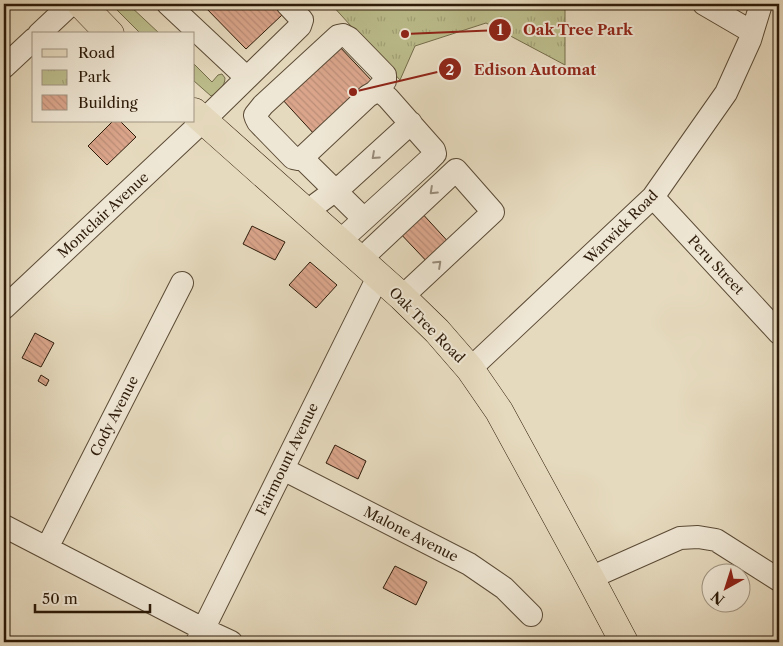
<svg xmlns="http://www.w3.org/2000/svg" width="783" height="646" font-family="'Libre Caslon Text',serif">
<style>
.grass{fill:#bcbd8c;stroke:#746c4a}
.park{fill:url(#park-tufts);stroke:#746c4a}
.building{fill:url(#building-back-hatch);stroke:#2d1b09}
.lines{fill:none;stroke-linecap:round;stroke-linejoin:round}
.minor-casing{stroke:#5b4b36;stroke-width:24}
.major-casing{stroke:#2d1b09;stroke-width:29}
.minor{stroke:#efe7d5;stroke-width:22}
.major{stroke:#e6dabe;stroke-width:28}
.oneway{stroke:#988b79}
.labels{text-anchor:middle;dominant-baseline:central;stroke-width:4;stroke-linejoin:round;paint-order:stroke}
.street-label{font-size:14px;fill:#2d1b09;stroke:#efe7d5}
.leader{fill:none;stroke:#8f2418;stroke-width:2}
.callout-dot{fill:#8f2418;stroke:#efe7d5;stroke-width:2}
.mark-label{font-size:15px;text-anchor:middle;font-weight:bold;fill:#fff}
.callout-label{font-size:15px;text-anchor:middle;font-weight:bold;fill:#8f2418;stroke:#efe7d5;stroke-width:4;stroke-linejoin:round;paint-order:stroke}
</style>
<defs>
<pattern id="park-tufts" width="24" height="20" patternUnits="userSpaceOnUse" patternTransform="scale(1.25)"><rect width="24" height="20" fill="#bcbd8c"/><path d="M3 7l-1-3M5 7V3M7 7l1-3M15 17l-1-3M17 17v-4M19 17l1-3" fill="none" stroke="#a2a277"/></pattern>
<pattern id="building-back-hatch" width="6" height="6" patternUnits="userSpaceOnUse" patternTransform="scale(1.25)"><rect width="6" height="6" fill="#daa58b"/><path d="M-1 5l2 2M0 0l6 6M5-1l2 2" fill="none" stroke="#bb8d77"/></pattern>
</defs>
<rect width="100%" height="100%" fill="#e6dabe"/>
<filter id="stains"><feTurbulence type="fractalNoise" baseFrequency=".004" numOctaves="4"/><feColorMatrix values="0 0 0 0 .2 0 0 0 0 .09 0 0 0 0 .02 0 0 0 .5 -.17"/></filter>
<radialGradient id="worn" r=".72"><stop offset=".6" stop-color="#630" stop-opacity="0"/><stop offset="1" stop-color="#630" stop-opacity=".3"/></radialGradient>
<path class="grass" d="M111 4H128L160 34H141Z
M194 64 212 82 218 75 222 74 225 78C225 86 218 93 211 96L194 81Z"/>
<path class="park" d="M331 4H565V65L486 23 415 46 400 80Z"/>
<path class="building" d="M202 4H272L282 15 246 49Z
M338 45 373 82 315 135 281 98Z
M113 121H120L136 137 107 165 88 146Z
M419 210 453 247 432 267 397 230Z
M252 226 285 242 275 260 243 244Z
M310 262 337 285 316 308 289 285Z
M35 333 54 343 41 367 22 358Z
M41 375 49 380 46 386 38 381Z
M335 445 366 461 358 479 326 463Z
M395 566 427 582 416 605 383 588Z"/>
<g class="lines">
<g class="minor-casing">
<path id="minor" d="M168 4 247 78
M704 4 752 32
M39 34 71 4
M4 67 34 39
M302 158 364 219
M653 197 779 333
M306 212 345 183 411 123
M339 242 428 161 435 154 434 150 388 98 380 91 375 92 368 96 302 158 298 159 293 158 258 122 256 118 255 115 263 105 338 36 343 35 349 38 385 75V81L375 92
M360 260 456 170 493 212 402 297
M4 308 203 121 296 30 300 26 302 20 287 4
M470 369 653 197 726 93 750 40 761 4
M283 469 469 564 504 588 531 615
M4 526 203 629 231 642
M47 548 182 283
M590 578 680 538 698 537 716 540 779 580
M197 642 378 277"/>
</g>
<g class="major-casing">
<path id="major" d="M81 4 110 34
M194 112 402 297 437 331 470 369 499 411 590 578 624 642"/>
</g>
<use href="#minor" class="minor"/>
<use href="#major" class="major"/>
</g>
<defs><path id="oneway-chevron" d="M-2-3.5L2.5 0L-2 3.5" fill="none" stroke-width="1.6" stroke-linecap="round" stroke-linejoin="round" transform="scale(1.25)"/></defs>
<g class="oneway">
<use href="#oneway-chevron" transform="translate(375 156) rotate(138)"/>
<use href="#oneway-chevron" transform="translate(433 191) rotate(137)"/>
<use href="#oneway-chevron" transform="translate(438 264) rotate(-43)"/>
</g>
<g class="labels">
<g class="street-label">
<text transform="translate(103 215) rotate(-43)">Montclair Avenue</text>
<text transform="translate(621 227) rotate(-45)">Warwick Road</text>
<text transform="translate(716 265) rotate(47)">Peru Street</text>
<text transform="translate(427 325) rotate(45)">Oak Tree Road</text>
<text transform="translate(114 416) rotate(-63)">Cody Avenue</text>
<text transform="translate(287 459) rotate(-64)">Fairmount Avenue</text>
<text transform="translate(411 534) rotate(27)">Malone Avenue</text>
</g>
</g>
<path class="leader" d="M405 34L500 30M353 92L450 69"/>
<g class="callout-dot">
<circle cx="405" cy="34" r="5"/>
<circle cx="353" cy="92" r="5"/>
<circle cx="500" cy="30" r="12"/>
<circle cx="450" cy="69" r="12"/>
</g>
<g class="mark-label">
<text x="500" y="35">1</text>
<text x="450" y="75">2</text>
</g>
<g class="callout-label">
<text x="578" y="35">Oak Tree Park</text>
<text x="535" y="75">Edison Automat</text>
</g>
<rect width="783" height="646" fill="none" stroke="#e6dabe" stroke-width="20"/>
<rect x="5" y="5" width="773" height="636" fill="none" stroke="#2d1b09" stroke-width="2.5"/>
<rect x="10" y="10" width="763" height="626" fill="none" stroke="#2d1b09"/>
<rect x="32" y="32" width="162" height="90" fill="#efe7d5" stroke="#a19583"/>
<rect x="42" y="49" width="25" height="8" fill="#e6dabe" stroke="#a19583"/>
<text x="78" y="58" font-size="15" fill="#2d1b09">Road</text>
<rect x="42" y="70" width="25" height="15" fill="url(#park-tufts)" stroke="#a19583"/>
<text x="78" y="82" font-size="15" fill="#2d1b09">Park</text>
<rect x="42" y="95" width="25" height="15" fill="url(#building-back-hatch)" stroke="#a19583"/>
<text x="78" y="108" font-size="15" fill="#2d1b09">Building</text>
<g transform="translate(726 588) rotate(219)"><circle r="24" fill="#efe7d5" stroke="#a19583"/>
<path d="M0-4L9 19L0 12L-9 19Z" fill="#8f2418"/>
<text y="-8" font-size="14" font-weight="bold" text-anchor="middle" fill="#2d1b09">N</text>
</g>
<path d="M35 604v8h115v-8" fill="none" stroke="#2d1b09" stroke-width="2.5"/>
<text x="42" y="604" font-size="15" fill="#2d1b09" stroke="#efe7d5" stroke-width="4" paint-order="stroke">50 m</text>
<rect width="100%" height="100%" filter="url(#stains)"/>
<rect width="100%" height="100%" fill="url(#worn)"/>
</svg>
